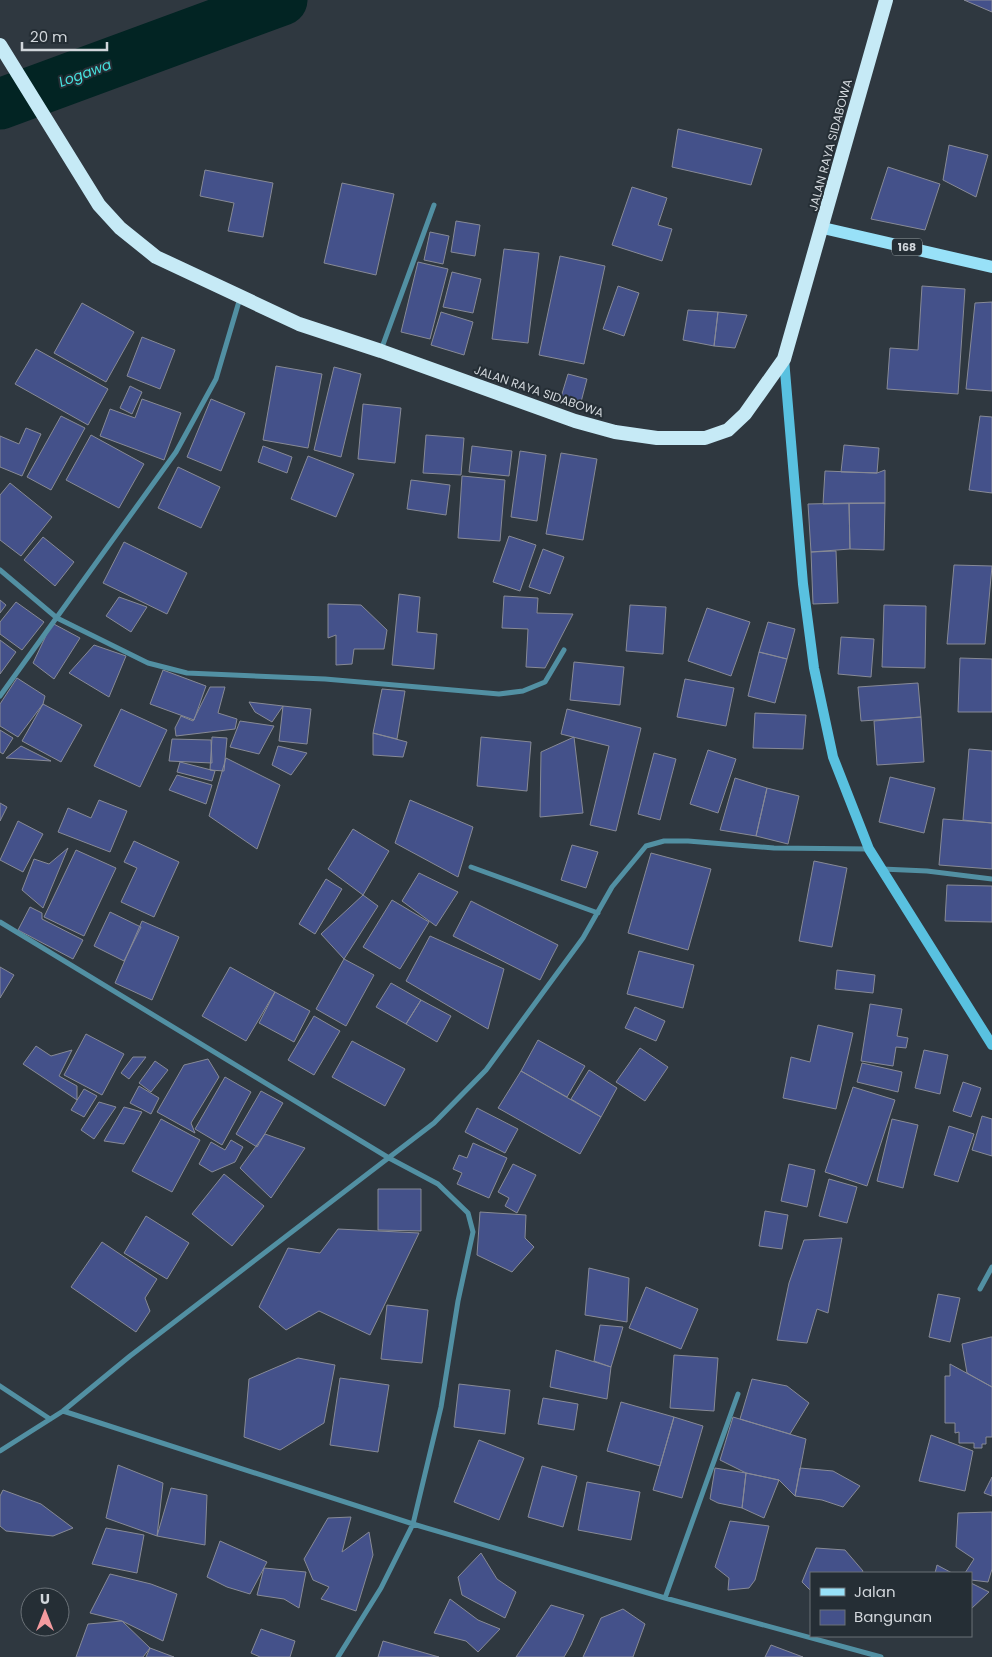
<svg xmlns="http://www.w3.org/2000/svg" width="992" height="1657" font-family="Poppins,sans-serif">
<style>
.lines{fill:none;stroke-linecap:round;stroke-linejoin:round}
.river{stroke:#022423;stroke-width:51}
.building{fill:#44518a;stroke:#878a96}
.minor{stroke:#5290a3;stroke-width:5}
.secondary{stroke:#59c1e0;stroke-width:10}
.primary{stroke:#98e1f8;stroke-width:12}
.trunk{stroke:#c6eaf6;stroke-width:14}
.labels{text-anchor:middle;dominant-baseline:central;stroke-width:4;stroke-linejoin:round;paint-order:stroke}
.shield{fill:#252e35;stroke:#9da4a9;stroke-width:1}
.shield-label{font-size:11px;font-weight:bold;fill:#d1d6db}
.street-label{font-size:12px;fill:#d1d6db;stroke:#252e35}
.water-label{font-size:14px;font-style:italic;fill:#46e0de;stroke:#252e35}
</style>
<rect width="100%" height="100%" fill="#2f3840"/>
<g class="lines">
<path class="river" d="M0 104 282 0"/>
</g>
<path class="building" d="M964 0H992V12Z
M678 129 762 149 751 185 672 167Z
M949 145 988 155 976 197 943 180Z
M888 167 940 184 925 230 871 219Z
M205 170 273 183 263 237 228 231 234 203 200 196Z
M342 183 394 194 376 275 324 263Z
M632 187 667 198 658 225 672 229 662 261 612 245Z
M456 221 480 225 475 256 451 252Z
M430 232 449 236 443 264 424 260Z
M504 249 539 253 528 343 492 339Z
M560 256 605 266 584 364 539 355Z
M418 262 448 269 430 339 401 332Z
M452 272 481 279 473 313 443 307Z
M618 286 639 293 624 336 603 329Z
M922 286 965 289 958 394 887 389 890 348 918 350Z
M992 302V391L966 389 975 303Z
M82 303 134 332 106 382 54 353Z
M688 310 718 312 714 346 683 340Z
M441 312 473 322 464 355 431 345Z
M718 312 747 315 735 348 714 346Z
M142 337 175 350 160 389 127 376Z
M36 349 108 389 88 425 15 384Z
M276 366 322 374 308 448 263 440Z
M334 367 361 374 341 457 314 450Z
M568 374 587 379 581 402 561 397Z
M130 386 142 392 132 414 120 408Z
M142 399 181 413 164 460 100 436 110 409 135 418Z
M211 399 245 413 221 471 187 457Z
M363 404 401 408 395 463 358 459Z
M61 416 85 428 51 490 27 477Z
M980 416 992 417V493L969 490Z
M26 428 41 434 22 476 0 467V436L19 444Z
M91 435 144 464 119 508 66 480Z
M426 435 464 438 461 475 423 473Z
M844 445 879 448 877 473 841 472Z
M263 446 292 457 287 473 258 462Z
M472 446 512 451 509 476 469 472Z
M520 451 546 455 537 521 511 517Z
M561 453 597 459 583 540 546 534Z
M308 456 354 474 336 517 291 499Z
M178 467 220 487 201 528 158 508Z
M885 470V503L823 504 825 471 877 473Z
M462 476 505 480 500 541 458 538Z
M411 480 450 485 446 515 407 509Z
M10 483 52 517 21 556 0 540V495Z
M849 503H885L884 550 850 549Z
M849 503 850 549 811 552 808 504Z
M509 536 536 545 520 591 493 582Z
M43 537 74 562 55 586 24 560Z
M124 542 187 573 167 614 103 583Z
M543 549 564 557 550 594 529 587Z
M836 551 838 603 813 604 811 552Z
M954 565 992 566 985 644H947Z
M399 594 420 597 417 632 437 634 434 669 392 665Z
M504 596 538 598 537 613 573 614 545 668 526 667 528 629 502 628Z
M119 597 147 607 131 632 106 616Z
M0 600 6 605 0 613Z
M16 602 44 622 22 650 0 634V622Z
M328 604 361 605 387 630 384 649H354L352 664 336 665V635L328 638Z
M630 605 666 607 663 654 626 651Z
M884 605 926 606 925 668 882 667Z
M707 608 750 622 731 676 688 661Z
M768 622 795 629 787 659 759 652Z
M52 623 80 638 54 679 33 663Z
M841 637 874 639 871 677 838 674Z
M0 640 16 652 0 674Z
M94 645 126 656 109 697 69 673Z
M759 652 787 659 775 703 748 696Z
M960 658 992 659V712H958Z
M574 662 624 667 620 705 570 700Z
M163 670 206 686 194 720 150 704Z
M17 678 45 696 43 704 18 737 0 726V704Z
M685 679 734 688 726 726 677 717Z
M918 683 921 717 861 721 858 687Z
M210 687H225L218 713 237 719 235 729 176 736 175 728 181 716 193 721Z
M382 689 405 691 397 739 373 733Z
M249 702 283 706 272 722 255 712Z
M43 704 82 725 61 762 22 741Z
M283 706 311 709 307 744 279 741Z
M121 709 167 730 140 787 94 766Z
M567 709 641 728 616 831 590 825 609 746 561 734Z
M755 713 806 715 803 749 753 748Z
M921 717 924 762 877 765 874 721Z
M240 721 274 726 259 754 230 747Z
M0 730 13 738 3 754 0 752Z
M373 733 407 742 403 757 373 755Z
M212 737 227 738 224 771 210 770Z
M481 737 531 742 527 791 477 786Z
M574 737 583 813 540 817 541 752Z
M172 739 211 740 212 763 169 761Z
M21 746 51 761 6 758Z
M278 746 307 753 291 775 272 765Z
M969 749 992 751V823L963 820Z
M708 750 736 759 718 813 690 804Z
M654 753 676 759 660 820 638 814Z
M226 758 280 785 257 849 209 816Z
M180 762 215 771 212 781 177 772Z
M177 775 212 785 206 804 169 790Z
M890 777 935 788 924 833 879 822Z
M735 778 767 788 756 836 720 830Z
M767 788 799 796 788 844 756 836Z
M99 800 127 811 110 852 58 832 68 808 91 818Z
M410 800 473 827 458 877 395 843Z
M0 803 7 807 0 821Z
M943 819 992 823V869L939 865Z
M18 821 43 834 23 872 0 860Z
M353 829 389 851 363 895 328 869Z
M134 841 179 862 154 917 121 902 137 868 124 862Z
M572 845 598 852 586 888 561 880Z
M68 848 43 908 22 890 34 859 49 864Z
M76 850 116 868 84 936 44 917Z
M651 853 711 869 688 950 628 933Z
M814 861 847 868 832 947 799 941Z
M419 873 458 892 436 926 402 901Z
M326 879 342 889 315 934 299 924Z
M947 885 992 886V922L945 921Z
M363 895 378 906 344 959 321 934Z
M392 900 429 922 400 969 363 947Z
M471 901 558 945 540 980 453 936Z
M30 907 42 913V919L83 940 73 959 18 930Z
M110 912 141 927 124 961 94 946Z
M142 921 179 937 152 1000 115 983Z
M430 936 504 969 488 1029 406 981Z
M639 951 694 965 683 1008 627 994Z
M344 959 374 975 346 1026 316 1009Z
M0 967 14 975 0 998Z
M230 967 275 992 246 1041 202 1016Z
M837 970 875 975 873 993 835 989Z
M391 983 421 1000 406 1024 376 1007Z
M275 992 310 1011 294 1042 259 1023Z
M421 1000 451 1016 437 1042 406 1024Z
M870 1004 902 1009 897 1036 908 1038 906 1048 896 1047 893 1066 861 1061Z
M635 1007 665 1021 656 1041 625 1028Z
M314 1016 340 1031 314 1075 288 1060Z
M818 1025 853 1033 836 1109 783 1098 791 1057 810 1062Z
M86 1034 124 1054 102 1095 64 1075Z
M538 1040 585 1066 567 1097 521 1071Z
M352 1041 405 1069 385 1106 332 1077Z
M36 1046 51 1056 72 1050 59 1076 77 1086V1100L23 1064Z
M640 1048 668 1067 645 1101 616 1082Z
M924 1050 948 1055 940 1094 915 1088Z
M133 1057H146L129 1079 121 1073Z
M208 1059 219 1077 191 1123 195 1133 157 1112 184 1065Z
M155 1061 168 1070 151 1092 139 1083Z
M862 1063 902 1072 898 1092 857 1082Z
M589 1070 617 1088 601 1117 571 1099Z
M521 1071 601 1117 580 1154 498 1108Z
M225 1077 251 1092 222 1145 195 1129Z
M963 1082 981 1088 971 1117 953 1111Z
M139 1086 159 1098 151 1114 130 1103Z
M853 1087 895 1100 867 1186 825 1172Z
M84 1089 97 1096 84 1117 71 1110Z
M261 1091 283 1103 257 1147 236 1134Z
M99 1102 116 1107 94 1139 81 1130Z
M124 1107 142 1112 124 1144 104 1141Z
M477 1108 518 1129 505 1153 465 1132Z
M982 1116 992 1119V1156L972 1150Z
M161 1119 200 1140 172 1192 132 1171Z
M892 1119 918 1125 903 1188 877 1181Z
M949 1126 974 1134 958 1182 934 1175Z
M265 1134 305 1148 271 1198 240 1168Z
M231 1140 243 1147 235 1162 212 1172 199 1164 211 1142 225 1150Z
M473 1143 507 1158 489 1198 457 1184 462 1173 453 1169 459 1155 467 1158Z
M513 1164 536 1175 517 1213 505 1206 509 1198 498 1192Z
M789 1164 815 1170 807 1207 781 1201Z
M224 1174 264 1206 232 1246 192 1214Z
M829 1179 857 1187 847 1223 819 1216Z
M378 1189H421V1231L378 1230Z
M765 1211 788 1215 782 1249 759 1246Z
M480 1212 526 1215 525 1238 534 1247 512 1272 477 1255Z
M146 1216 189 1243 167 1279 124 1253Z
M338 1229 419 1233 370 1335 319 1311 286 1330 259 1307 288 1248 320 1253Z
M842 1238 828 1313 817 1309 807 1343 777 1340 789 1283 804 1240Z
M102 1242 157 1279 145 1298 150 1311 136 1332 71 1287Z
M589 1268 629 1278 627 1322 585 1315Z
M646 1287 698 1309 681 1349 629 1328Z
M938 1294 960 1298 950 1342 929 1337Z
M387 1305 428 1310 422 1363 381 1359Z
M600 1325 623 1327 611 1367 594 1361Z
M991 1337H992V1387L967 1373 962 1344Z
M556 1350 611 1367 607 1399 550 1387Z
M674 1355 718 1358 714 1411 670 1408Z
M298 1358 335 1365 324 1423 280 1450 244 1437 249 1379Z
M950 1364 992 1387V1437H986V1444H982V1448H974V1443H959V1432L955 1433V1423H945V1376H950Z
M340 1378 389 1385 378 1452 330 1445Z
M752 1379 787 1386 809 1403 790 1434 740 1419Z
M459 1384 510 1390 505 1434 454 1427Z
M543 1398 578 1404 574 1430 538 1424Z
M621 1402 674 1417 660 1466 607 1451Z
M674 1417 703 1426 682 1498 653 1490Z
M733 1417 806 1439 795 1496 779 1480 746 1473 720 1460Z
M931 1435 973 1451 965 1491 919 1481Z
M479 1440 524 1458 499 1520 454 1502Z
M118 1465 163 1483 157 1536 106 1518Z
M542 1466 577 1476 563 1527 528 1517Z
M715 1468 746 1473 742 1508 718 1503 710 1499Z
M800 1468 833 1471 860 1486 843 1507 822 1500 795 1496Z
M746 1473 779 1480 764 1518 742 1508Z
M992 1477V1496L984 1493Z
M587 1482 640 1492 631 1540 578 1530Z
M171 1488 207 1495 205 1545 157 1536Z
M3 1490 41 1504 73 1528 53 1536 6 1531 0 1526V1496Z
M992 1512V1569L988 1582 971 1580V1573H965L974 1559 956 1547 958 1513Z
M351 1517 342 1552 369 1532 373 1555 356 1611 321 1599 329 1587 313 1580 304 1559 328 1518Z
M730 1521 769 1526 755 1580 749 1588 728 1590 729 1578 715 1567Z
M106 1528 144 1535 137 1573 92 1564Z
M220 1541 267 1562 250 1594 227 1587 207 1577Z
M816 1548 845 1550 863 1571 862 1573H811V1591L802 1582Z
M481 1553 497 1579 516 1592 505 1618 462 1595 458 1577Z
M937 1565 952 1573H935Z
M264 1568 306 1572 299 1608 284 1599 257 1595Z
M110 1574 151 1584 177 1594 163 1641 122 1621 90 1613Z
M971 1583 989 1592 971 1609Z
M450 1599 478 1620 500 1629 478 1652 466 1641 434 1633Z
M551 1605 584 1615 571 1645 564 1657H516Z
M623 1609 645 1624 633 1657H583L601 1618Z
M122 1621 150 1648 143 1657H76L88 1624Z
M261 1629 295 1641 290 1657H260L251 1653Z
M383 1641 439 1657H378Z
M771 1645 803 1657H765Z
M150 1648 174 1657H146Z"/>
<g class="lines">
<path class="minor" d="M381 350 434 205
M0 570 57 618 148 663 187 673 325 679 499 694 523 691 545 682 564 650
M0 696 176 452 216 379 240 298
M471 867 598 913
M882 869 927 871 992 879
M0 922 389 1158 438 1184 468 1213 473 1232 458 1301 441 1407 413 1524 381 1588 338 1657
M980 1289 992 1267
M0 1386 50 1419
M63 1411 413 1524 665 1598 881 1657
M0 1451 63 1411 130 1356 434 1123 486 1070 583 938 612 887 646 846 664 841H688L774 848 869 849
M665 1598 738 1394"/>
<path class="secondary" d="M784 359 803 584 814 668 833 757 869 849 992 1045"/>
<path class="primary" d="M823 228 992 267"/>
<path class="trunk" d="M0 45 99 205 120 228 156 257 299 324 381 351 575 421 615 432 657 438H705L728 430 745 414 784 359 886 0"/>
</g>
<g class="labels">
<rect class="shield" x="892" y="238.5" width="30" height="17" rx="4"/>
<g class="shield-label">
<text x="907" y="247">168</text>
</g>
<g class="street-label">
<text transform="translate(830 145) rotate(-75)">JALAN RAYA SIDABOWA</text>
<text transform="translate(539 391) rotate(19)">JALAN RAYA SIDABOWA</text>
</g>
<g class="water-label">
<text transform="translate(85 73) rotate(-20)">Logawa</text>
</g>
</g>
<rect x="810" y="1572" width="162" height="65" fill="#252e35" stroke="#6a7177"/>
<rect x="820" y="1588" width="25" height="8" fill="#98e1f8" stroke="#6a7177"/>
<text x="854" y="1597" font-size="15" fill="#d1d6db">Jalan</text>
<rect x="820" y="1610" width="25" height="15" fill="#44518a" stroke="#6a7177"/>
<text x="854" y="1622" font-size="15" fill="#d1d6db">Bangunan</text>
<g transform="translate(45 1612)"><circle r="24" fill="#252e35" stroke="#6a7177"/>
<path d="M0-4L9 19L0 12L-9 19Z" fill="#f49b9f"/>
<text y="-8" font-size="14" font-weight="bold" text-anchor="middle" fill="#d1d6db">U</text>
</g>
<path d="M22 42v8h85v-8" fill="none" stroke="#d1d6db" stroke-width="2.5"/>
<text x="30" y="42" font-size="15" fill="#d1d6db" stroke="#252e35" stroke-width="4" paint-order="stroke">20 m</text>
</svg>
